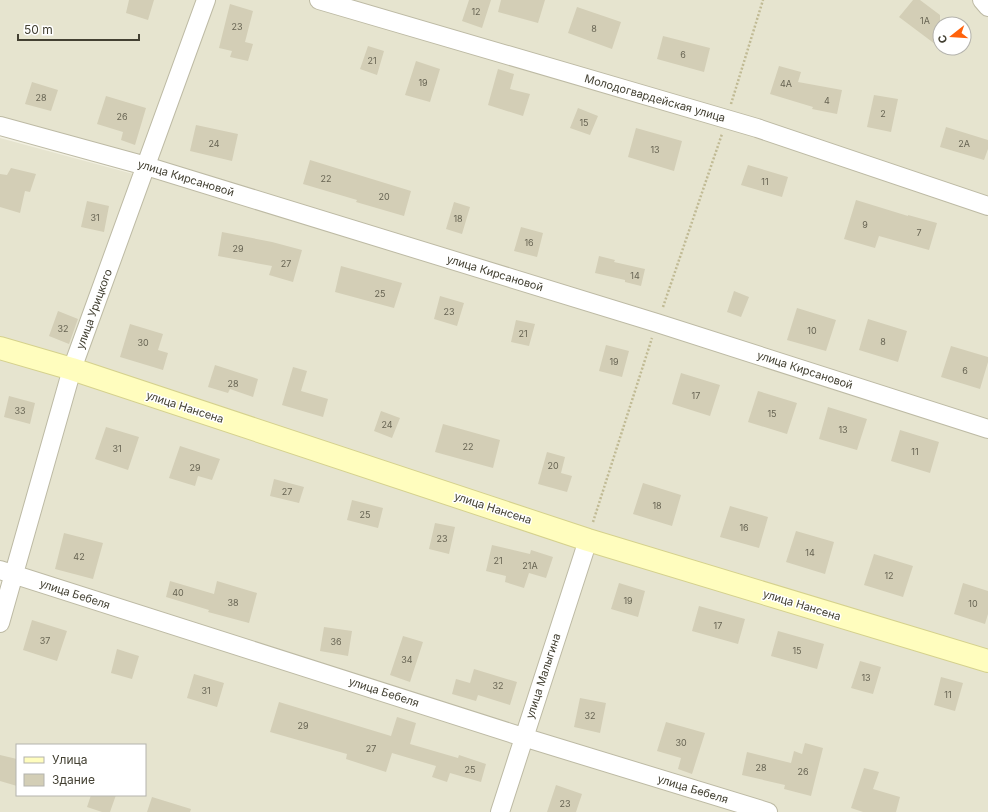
<svg xmlns="http://www.w3.org/2000/svg" width="988" height="812" font-family="Inter,sans-serif">
<style>
.residential{fill:#e6e4cf;fill-rule:evenodd}
.building{fill:#d3ceb6}
.lines{fill:none;stroke-linecap:round;stroke-linejoin:round}
.street-casing{stroke:#bdbaa4;stroke-width:20}
.secondary-casing{stroke:#d5d18d;stroke-width:24}
.path{stroke:#c0ba94;stroke-width:2.5;stroke-dasharray:2 2;stroke-linecap:butt}
.street{stroke:#fff;stroke-width:18}
.secondary{stroke:#fffdbe;stroke-width:22}
.labels{text-anchor:middle;dominant-baseline:central;stroke-width:3;stroke-linejoin:round;paint-order:stroke}
.number-label{font-size:9px;fill:#676453}
.street-label{font-size:11px;fill:#434032;stroke:#fff}
</style>
<rect width="100%" height="100%" fill="#f2f0e1"/>
<path class="residential" d="M0 0H199L142 159 0 119Z
M206 0H982L988 7V812H0V623L72 369ZM940 24H964V48H940ZM17 745H145V795H17Z
M0 138 137 175 71 360 0 339Z
M0 356 67 375 9 570 0 567Z"/>
<path class="building" d="M129 0H154L148 20 126 13Z
M469 0H491L482 28 462 21Z
M501 0H545L538 23 498 12Z
M913 0H920L940 15V37L935 44 899 17Z
M230 4 253 11 245 42 253 44 248 61 230 57 232 51 219 48Z
M577 7 621 22 612 49 568 33Z
M663 36 710 48 704 72 657 59Z
M368 46 384 51 377 75 360 69Z
M416 61 440 69 430 102 405 95Z
M779 66 801 72 798 82 842 90 837 114 812 109 813 107 770 94Z
M498 69 514 74 510 89 530 94 523 116 488 105Z
M32 82 58 90 51 111 25 104Z
M874 95 898 99 891 132 867 127Z
M106 96 146 108 135 145 121 140 123 132 97 124Z
M578 108 598 116 590 135 570 128Z
M196 125 238 134 232 161 190 151Z
M946 127 988 140V149L984 160 940 147Z
M636 128 682 141 674 171 628 157Z
M310 160 411 191 404 216 356 202 357 200 303 184Z
M748 165 788 177 782 197 741 185Z
M11 168 36 174 30 192 25 191 20 213 0 207V174L7 175Z
M856 200 908 216V215L937 223 929 250 879 236 875 248 844 239Z
M87 201 109 206 104 232 81 227Z
M454 202 470 207 462 234 446 229Z
M521 227 543 233 537 257 514 251Z
M222 232 272 242 302 250 293 282 269 275 272 266 218 256Z
M599 256 615 260 614 262 645 269 641 286 625 282V280L595 273Z
M341 266 402 283 394 308 335 292Z
M734 291 749 297 741 317 727 312Z
M440 296 464 303 457 326 434 319Z
M797 308 836 320 826 351 787 340Z
M58 311 78 319 69 344 49 336Z
M868 319 907 331 898 362 859 350Z
M516 320 535 324 529 346 511 342Z
M130 324 163 334 158 350 168 353 163 370 120 357Z
M606 345 629 351 622 377 599 371Z
M951 346 988 357V362L980 389 941 377Z
M215 365 258 379 253 397 230 389 228 393 208 387Z
M293 367 307 371 301 391 328 399 323 417 282 405Z
M681 373 720 385 710 416 672 404Z
M758 391 797 403 787 434 748 422Z
M9 396 35 403 30 424 4 417Z
M828 407 867 419 857 450 819 439Z
M381 411 400 418 392 438 374 431Z
M443 424 500 440 493 468 435 452Z
M106 427 139 437 128 470 95 459Z
M900 430 939 442 930 473 891 461Z
M180 446 220 459 212 480 198 476 195 486 169 478Z
M547 452 565 457 561 473 572 476 567 492 538 484Z
M274 479 304 487 299 503 270 496Z
M643 483 681 495 672 526 633 514Z
M352 500 383 508 378 528 347 520Z
M730 506 768 517 759 548 720 537Z
M435 523 455 527 449 554 429 549Z
M796 531 834 542 825 574 786 562Z
M64 533 103 543 93 579 55 569Z
M492 545 530 554 531 550 553 557 546 578 529 573 524 588 505 582 506 576 486 571Z
M874 554 913 566 903 597 864 585Z
M170 581 214 594 217 581 257 593 249 623 208 612 209 610 166 597Z
M619 583 645 591 638 617 611 609Z
M963 583 988 591V614L985 624 954 614Z
M699 606 745 619 738 644 692 631Z
M32 620 67 631 57 661 23 650Z
M324 627 352 631 348 656 320 651Z
M778 631 824 644 817 669 771 656Z
M403 636 423 642 410 682 390 675Z
M117 649 139 656 132 679 111 673Z
M860 661 881 667 873 694 851 688Z
M474 669 517 682 510 705 478 695 476 701 452 694 456 679 470 683Z
M194 674 224 683 217 707 187 698Z
M941 677 963 683 955 711 934 705Z
M580 698 606 703 600 733 574 727Z
M279 702 391 736 397 717 416 723 410 744 458 758 459 755 486 764 481 782 450 773 447 782 432 777 436 766 392 753 386 772 346 759 347 754 270 732Z
M666 722 705 733 692 774 678 769 681 758 657 751Z
M805 743 823 748 811 796 784 789 785 785 742 775 747 752 791 763 794 751 802 754Z
M0 755 17 759V786L0 781Z
M864 768 879 772 873 789 900 797 896 812H863L851 808Z
M556 785 582 794 576 812H547Z
M91 795H116L110 812H102L87 807Z
M152 797 191 809 190 812H147Z"/>
<g class="lines">
<g class="street-casing">
<path id="street" d="M319 0 757 128 988 206
M982 0 988 7
M0 126 146 166 657 323 988 429
M0 570 523 737 768 812
M0 623 72 369 206 0
M500 812 588 540"/>
</g>
<g class="secondary-casing">
<path id="secondary" d="M0 348 72 369 588 540 988 661"/>
</g>
<path class="path" d="M731 104 763 0
M663 307 722 134
M593 522 652 338"/>
<use href="#street" class="street"/>
<use href="#secondary" class="secondary"/>
</g>
<g class="labels">
<g class="number-label">
<text x="476" y="11">12</text>
<text x="925" y="20">1А</text>
<text x="237" y="26">23</text>
<text x="594" y="28">8</text>
<text x="683" y="54">6</text>
<text x="372" y="60">21</text>
<text x="423" y="82">19</text>
<text x="786" y="83">4А</text>
<text x="41" y="97">28</text>
<text x="827" y="100">4</text>
<text x="883" y="113">2</text>
<text x="122" y="116">26</text>
<text x="584" y="122">15</text>
<text x="214" y="143">24</text>
<text x="964" y="143">2А</text>
<text x="655" y="149">13</text>
<text x="326" y="178">22</text>
<text x="765" y="181">11</text>
<text x="384" y="196">20</text>
<text x="95" y="217">31</text>
<text x="458" y="218">18</text>
<text x="865" y="224">9</text>
<text x="919" y="232">7</text>
<text x="529" y="242">16</text>
<text x="238" y="248">29</text>
<text x="286" y="263">27</text>
<text x="635" y="275">14</text>
<text x="380" y="293">25</text>
<text x="449" y="311">23</text>
<text x="63" y="328">32</text>
<text x="812" y="330">10</text>
<text x="523" y="333">21</text>
<text x="883" y="341">8</text>
<text x="143" y="342">30</text>
<text x="614" y="361">19</text>
<text x="965" y="370">6</text>
<text x="233" y="383">28</text>
<text x="696" y="395">17</text>
<text x="20" y="410">33</text>
<text x="772" y="413">15</text>
<text x="387" y="424">24</text>
<text x="843" y="429">13</text>
<text x="468" y="446">22</text>
<text x="117" y="448">31</text>
<text x="915" y="451">11</text>
<text x="553" y="465">20</text>
<text x="195" y="467">29</text>
<text x="287" y="491">27</text>
<text x="657" y="505">18</text>
<text x="365" y="514">25</text>
<text x="744" y="527">16</text>
<text x="442" y="538">23</text>
<text x="810" y="552">14</text>
<text x="79" y="556">42</text>
<text x="498" y="560">21</text>
<text x="530" y="565">21А</text>
<text x="889" y="575">12</text>
<text x="178" y="592">40</text>
<text x="628" y="600">19</text>
<text x="233" y="602">38</text>
<text x="973" y="603">10</text>
<text x="718" y="625">17</text>
<text x="45" y="640">37</text>
<text x="336" y="641">36</text>
<text x="797" y="650">15</text>
<text x="407" y="659">34</text>
<text x="866" y="677">13</text>
<text x="498" y="685">32</text>
<text x="206" y="690">31</text>
<text x="948" y="694">11</text>
<text x="590" y="715">32</text>
<text x="303" y="725">29</text>
<text x="681" y="742">30</text>
<text x="371" y="748">27</text>
<text x="761" y="767">28</text>
<text x="470" y="769">25</text>
<text x="803" y="771">26</text>
<text x="565" y="803">23</text>
</g>
<g class="street-label">
<text transform="translate(655 98) rotate(16)">Молодогвардейская улица</text>
<text transform="translate(186 178) rotate(17)">улица Кирсановой</text>
<text transform="translate(495 273) rotate(17)">улица Кирсановой</text>
<text transform="translate(94 309) rotate(-70)">улица Урицкого</text>
<text transform="translate(805 370) rotate(18)">улица Кирсановой</text>
<text transform="translate(185 407) rotate(18)">улица Нансена</text>
<text transform="translate(493 508) rotate(18)">улица Нансена</text>
<text transform="translate(75 594) rotate(18)">улица Бебеля</text>
<text transform="translate(802 605) rotate(17)">улица Нансена</text>
<text transform="translate(543 676) rotate(-72)">улица Малыгина</text>
<text transform="translate(384 692) rotate(18)">улица Бебеля</text>
<text transform="translate(693 789) rotate(17)">улица Бебеля</text>
</g>
</g>
<rect x="16" y="744" width="130" height="52" fill="#ffffff" stroke="#b4b3ad"/>
<rect x="24" y="757" width="20" height="6" fill="#fffdbe" stroke="#b4b3ad"/>
<text x="52" y="764" font-size="12" fill="#434032">Улица</text>
<rect x="24" y="774" width="20" height="12" fill="#d3ceb6" stroke="#b4b3ad"/>
<text x="52" y="784" font-size="12" fill="#434032">Здание</text>
<g transform="translate(952 36) rotate(253)"><circle r="19" fill="#ffffff" stroke="#b4b3ad"/>
<path d="M0-3L7 15L0 10L-7 15Z" fill="#ff620b"/>
<text y="-6" font-size="11" font-weight="bold" text-anchor="middle" fill="#434032">С</text>
</g>
<path d="M18 34v6h121v-6" fill="none" stroke="#434032" stroke-width="2"/>
<text x="24" y="34" font-size="12" fill="#434032" stroke="#ffffff" stroke-width="3" paint-order="stroke">50 m</text>
</svg>
